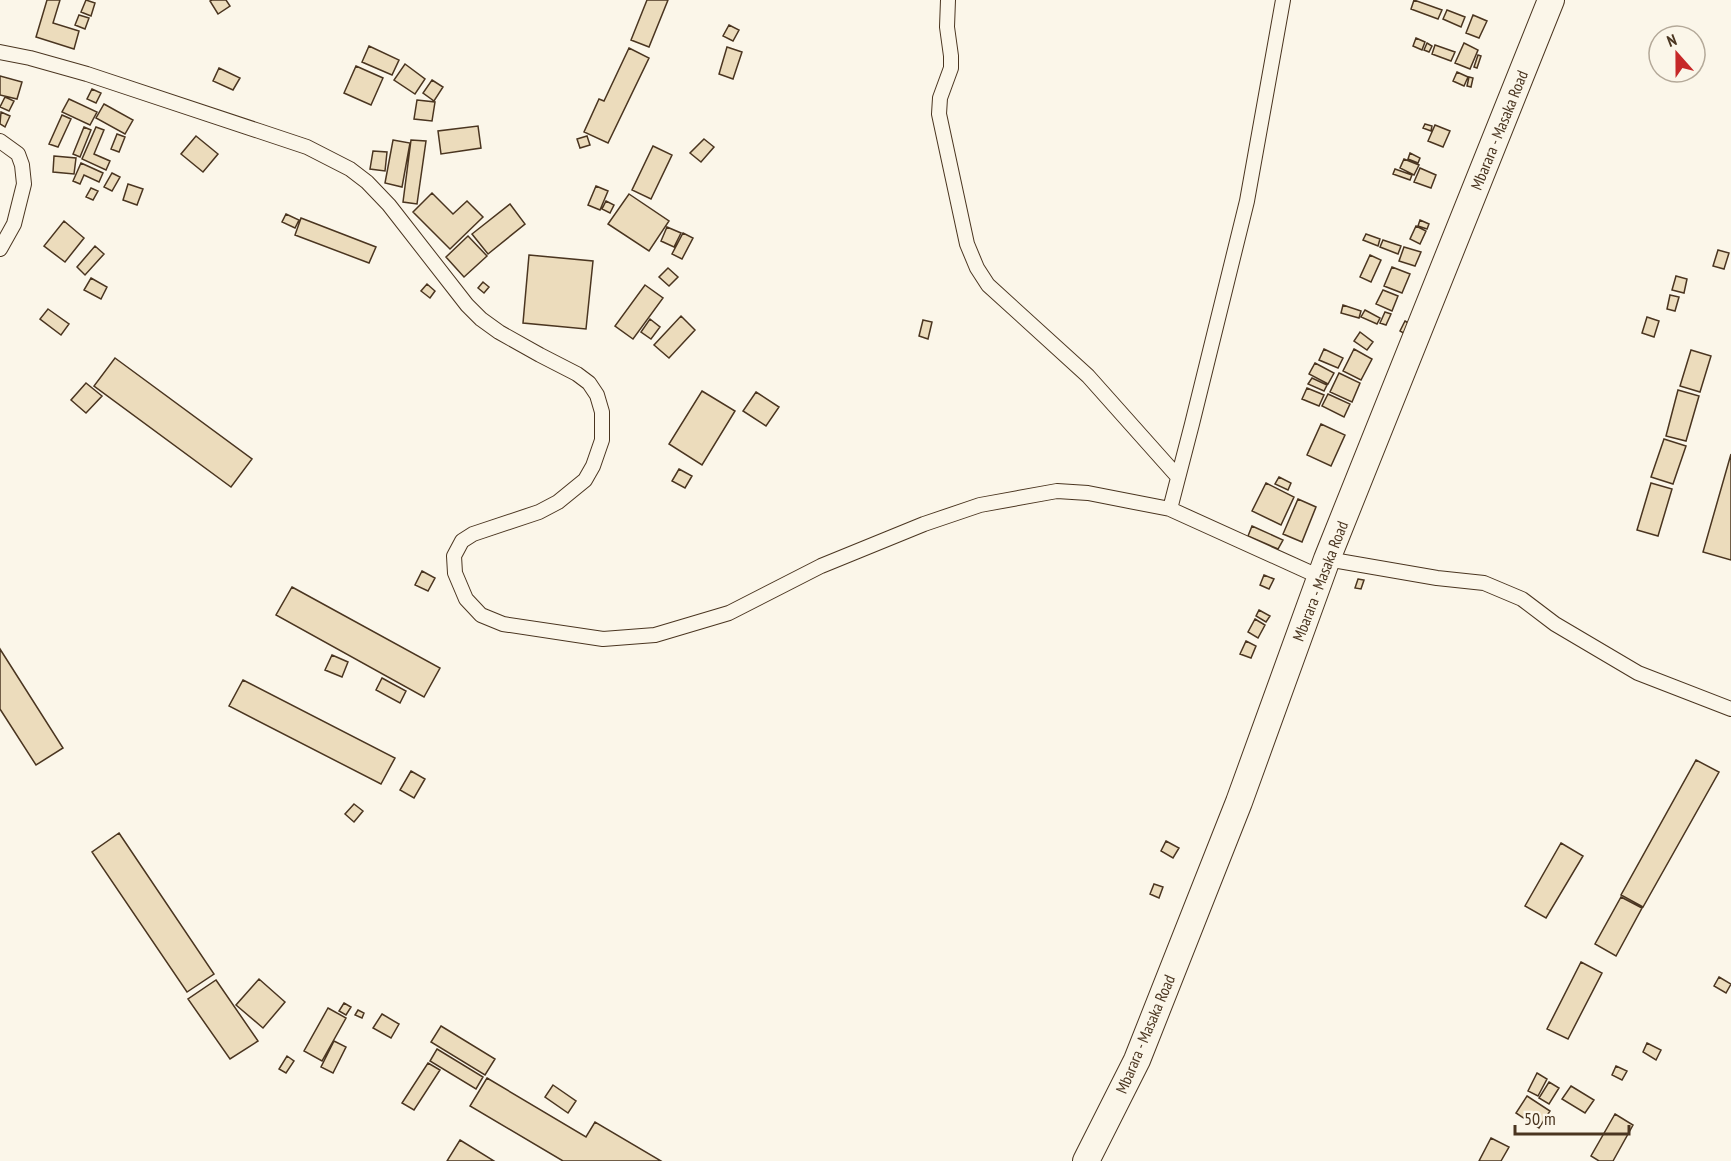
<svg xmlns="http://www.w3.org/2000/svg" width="1731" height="1161" font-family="'PT Sans Narrow',sans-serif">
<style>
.building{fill:#ecdcbc;stroke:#4a3520;stroke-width:1.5}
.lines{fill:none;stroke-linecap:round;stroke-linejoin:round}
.street-casing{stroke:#4a3520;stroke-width:16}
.highway-casing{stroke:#4a3520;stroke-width:28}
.street{stroke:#fbf6e9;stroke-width:14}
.highway{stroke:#fbf6e9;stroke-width:26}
.labels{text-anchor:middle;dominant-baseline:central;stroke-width:4.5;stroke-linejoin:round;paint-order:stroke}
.street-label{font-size:16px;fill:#4a3520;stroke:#fbf6e9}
</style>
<rect width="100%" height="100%" fill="#fbf6e9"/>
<path class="building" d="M47 0H60L53 23 79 31 74 49 36 37Z
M86 0 95 3 91 16 81 12Z
M212 0H226L230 6 218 14 210 1Z
M647 0H668L649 47 631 40Z
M1414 0 1442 10 1438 19 1411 9Z
M1447 10 1465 17 1461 27 1443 19Z
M79 15 89 18 85 29 75 25Z
M1473 15 1487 21 1479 38 1466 33Z
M729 25 739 30 733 41 723 36Z
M1416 38 1425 42 1422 50 1413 46Z
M1427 43 1432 46 1429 52 1424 50Z
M1464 43 1478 50 1470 69 1455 63Z
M1435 45 1455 52 1451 61 1432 54Z
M369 46 399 60 392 75 362 62Z
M727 47 742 52 733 79 719 74Z
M629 48 649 58 608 143 584 132 599 99 604 101Z
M1478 55 1481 56 1477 68 1474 67Z
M405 64 425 79 415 94 394 80Z
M356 66 383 78 371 105 344 93Z
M219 68 240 78 233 90 213 81Z
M1457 72 1468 77 1464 86 1453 81Z
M0 76 22 82 17 99 0 95Z
M1469 77 1473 78 1471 87 1467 86Z
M432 80 443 87 434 101 423 93Z
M92 89 101 93 96 103 87 99Z
M5 97 14 101 9 111 0 107Z
M69 99 97 112 90 125 62 112Z
M417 100 435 102 432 121 414 119Z
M104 104 133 120 125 134 96 118Z
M1 112 10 116 5 127 0 124Z
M62 115 71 119 58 147 49 144Z
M1425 124 1432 126 1431 131 1423 128Z
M1435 125 1450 131 1443 147 1428 141Z
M478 126 481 148 441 154 438 131Z
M84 127 91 130 80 157 73 154Z
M96 127 104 130 94 154 110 161 106 170 82 159Z
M117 134 125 137 119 152 111 149Z
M196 136 218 154 203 172 181 154Z
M587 136 590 145 580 148 577 139Z
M704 139 714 147 701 162 690 153Z
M393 140 410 143 402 187 385 183Z
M411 140 426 141 417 204 403 202Z
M653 146 672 155 651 199 632 190Z
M373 151 387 152 385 171 370 169Z
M1410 153 1420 158 1418 163 1408 159Z
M54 156 76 158 74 174 53 172Z
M1404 159 1419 165 1414 175 1400 168Z
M81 163 103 173 99 182 84 175 80 184 73 181Z
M1420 168 1436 175 1431 188 1414 182Z
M1395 169 1412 175 1410 180 1393 174Z
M112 173 120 177 112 191 104 187Z
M128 184 143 189 137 205 123 200Z
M596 186 608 191 600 210 588 205Z
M91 188 98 191 93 200 86 197Z
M432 193 453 214 467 201 483 217 450 249 413 212Z
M629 194 669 221 649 251 608 224Z
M606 201 614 205 610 213 602 209Z
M510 204 525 224 488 254 472 234Z
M286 214 299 220 295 228 282 222Z
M301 218 376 247 369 263 295 235Z
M1420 220 1429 224 1427 229 1418 226Z
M64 221 84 238 65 262 44 246Z
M1416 226 1426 231 1420 244 1410 239Z
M667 227 681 233 674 247 661 241Z
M683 233 693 238 682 259 672 254Z
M1366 234 1380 239 1378 246 1363 240Z
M468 236 487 256 464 277 446 257Z
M1383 240 1401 246 1398 254 1380 247Z
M95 246 104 254 85 275 77 267Z
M1404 247 1421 252 1415 266 1399 261Z
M1718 250 1729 253 1724 269 1713 266Z
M529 255 593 261 586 329 523 323Z
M1370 255 1381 260 1371 282 1360 277Z
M1392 267 1410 274 1402 293 1384 286Z
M668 268 678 277 669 286 659 277Z
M1676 276 1687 279 1684 293 1672 290Z
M91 278 107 287 101 299 84 290Z
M483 282 489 287 484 293 478 288Z
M427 284 435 291 430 298 421 291Z
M645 285 663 298 633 339 615 326Z
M1383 290 1398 296 1392 311 1376 304Z
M1670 295 1679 297 1675 311 1667 309Z
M1343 305 1361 311 1359 318 1341 313Z
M48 309 69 324 61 335 40 319Z
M1365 310 1380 318 1377 324 1361 317Z
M1385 312 1391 314 1386 325 1380 323Z
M681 316 695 330 669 358 654 345Z
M1647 317 1659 321 1654 337 1642 333Z
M650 319 660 327 651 339 641 332Z
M923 320 932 322 928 339 919 336Z
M1405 321 1410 324 1405 334 1400 331Z
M1360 332 1373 342 1367 350 1354 341Z
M1324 349 1343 358 1338 368 1319 360Z
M1354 349 1372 359 1361 380 1343 371Z
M1691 350 1711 356 1700 392 1680 386Z
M115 358 252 459 231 487 94 386Z
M1315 363 1334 373 1328 384 1309 374Z
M1339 373 1360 383 1352 402 1330 392Z
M1312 378 1327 385 1324 391 1308 384Z
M86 383 102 396 86 413 71 400Z
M1307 388 1324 395 1319 406 1302 399Z
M1678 390 1699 396 1686 441 1666 436Z
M702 391 735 411 702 465 669 444Z
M756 392 779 407 766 426 743 411Z
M1328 394 1350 404 1344 417 1322 406Z
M1321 424 1345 435 1331 466 1307 455Z
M1664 439 1686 446 1673 484 1651 477Z
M1731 454V560L1703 552Z
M679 469 692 476 685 488 672 481Z
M1279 477 1291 483 1288 490 1275 484Z
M1266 483 1294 497 1281 525 1252 511Z
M1651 483 1672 489 1658 536 1637 530Z
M1298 499 1316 507 1302 542 1283 534Z
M1252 526 1283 540 1278 549 1248 536Z
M422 571 435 578 428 591 415 585Z
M1264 575 1274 579 1269 589 1260 585Z
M1358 579 1364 580 1361 589 1355 588Z
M292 587 440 668 424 697 276 615Z
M1259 610 1270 616 1266 622 1256 616Z
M1255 619 1265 625 1258 638 1248 632Z
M1246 641 1256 646 1251 658 1240 654Z
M0 649 63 748 36 765 0 709Z
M332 655 348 662 342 677 325 670Z
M382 678 406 691 400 703 376 690Z
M243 680 395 758 381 784 229 706Z
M1696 760 1719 772 1643 907 1621 895Z
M411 771 425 779 414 798 400 790Z
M354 804 363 811 354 822 345 814Z
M119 833 214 974 187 992 92 852Z
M1166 841 1179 848 1173 858 1161 851Z
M1561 843 1583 856 1546 918 1525 906Z
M1154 884 1163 887 1159 898 1150 894Z
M1621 897 1642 908 1616 956 1595 944Z
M1581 962 1602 973 1568 1039 1547 1029Z
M1719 977 1731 984 1726 993 1714 986Z
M259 979 285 1002 263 1028 236 1005Z
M216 980 258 1041 230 1059 188 999Z
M344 1003 351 1007 346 1015 339 1011Z
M328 1008 346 1018 322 1061 304 1051Z
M358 1010 364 1013 362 1018 355 1015Z
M382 1014 399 1024 391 1038 373 1028Z
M441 1026 495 1059 485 1075 431 1042Z
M334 1041 346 1047 333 1073 321 1067Z
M1647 1043 1661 1050 1656 1060 1643 1052Z
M437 1049 483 1077 476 1089 430 1061Z
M287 1056 294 1061 286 1073 279 1069Z
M428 1063 440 1070 414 1110 402 1103Z
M1616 1066 1627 1071 1622 1080 1612 1075Z
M1537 1073 1547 1079 1538 1096 1528 1091Z
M487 1078 586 1137 595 1122 661 1161H563L470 1106Z
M1549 1082 1559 1088 1549 1104 1539 1098Z
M553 1085 576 1101 568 1113 545 1097Z
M1571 1086 1594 1100 1585 1113 1562 1099Z
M1527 1096 1550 1111 1539 1128 1516 1113Z
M1615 1114 1633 1125 1613 1161H1599L1591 1156Z
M1491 1138 1509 1147 1501 1161H1479Z
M460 1140 494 1161H447Z"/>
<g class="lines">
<g class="street-casing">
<path id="street" d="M948 0 947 27 951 56V68L940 98 939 114 967 244 977 268 988 285 1088 376 1178 477
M0 52 30 58 87 74 259 131 307 147 350 169 367 182 389 205 467 305 481 319 499 332 540 355 577 374 589 383 597 395 602 412V440L593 466 585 480 558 502 539 512 473 534 462 541 454 556 455 573 466 599 481 615 503 624 603 639 655 635 729 613 821 566 924 524 980 505 1057 491 1088 493 1170 509 1320 577
M0 141 18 154 22 165 24 184 14 224 0 249
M1170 509 1192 424 1247 201 1283 0
M1327 559 1437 578 1484 583 1522 599 1555 624 1638 673 1731 709"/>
</g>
<g class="highway-casing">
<path id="highway" d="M1086 1161 1137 1060 1239 802 1327 559 1551 0"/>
</g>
<use href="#street" class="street"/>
<use href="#highway" class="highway"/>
</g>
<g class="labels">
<g class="street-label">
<text transform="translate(1499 130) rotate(-68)">Mbarara - Masaka Road</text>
<text transform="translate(1320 581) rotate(-69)">Mbarara - Masaka Road</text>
<text transform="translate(1145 1034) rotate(-67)">Mbarara - Masaka Road</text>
</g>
</g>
<g transform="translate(1677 54) rotate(339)"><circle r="28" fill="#fbf6e9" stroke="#b4a999" stroke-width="1.5"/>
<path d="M0-4.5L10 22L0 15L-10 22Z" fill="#c62828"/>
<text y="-9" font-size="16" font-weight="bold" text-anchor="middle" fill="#4a3520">N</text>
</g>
<path d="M1515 1125v9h114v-9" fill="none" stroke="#4a3520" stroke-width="3"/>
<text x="1524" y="1125" font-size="18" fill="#4a3520" stroke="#fbf6e9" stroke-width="4.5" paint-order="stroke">50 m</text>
</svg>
